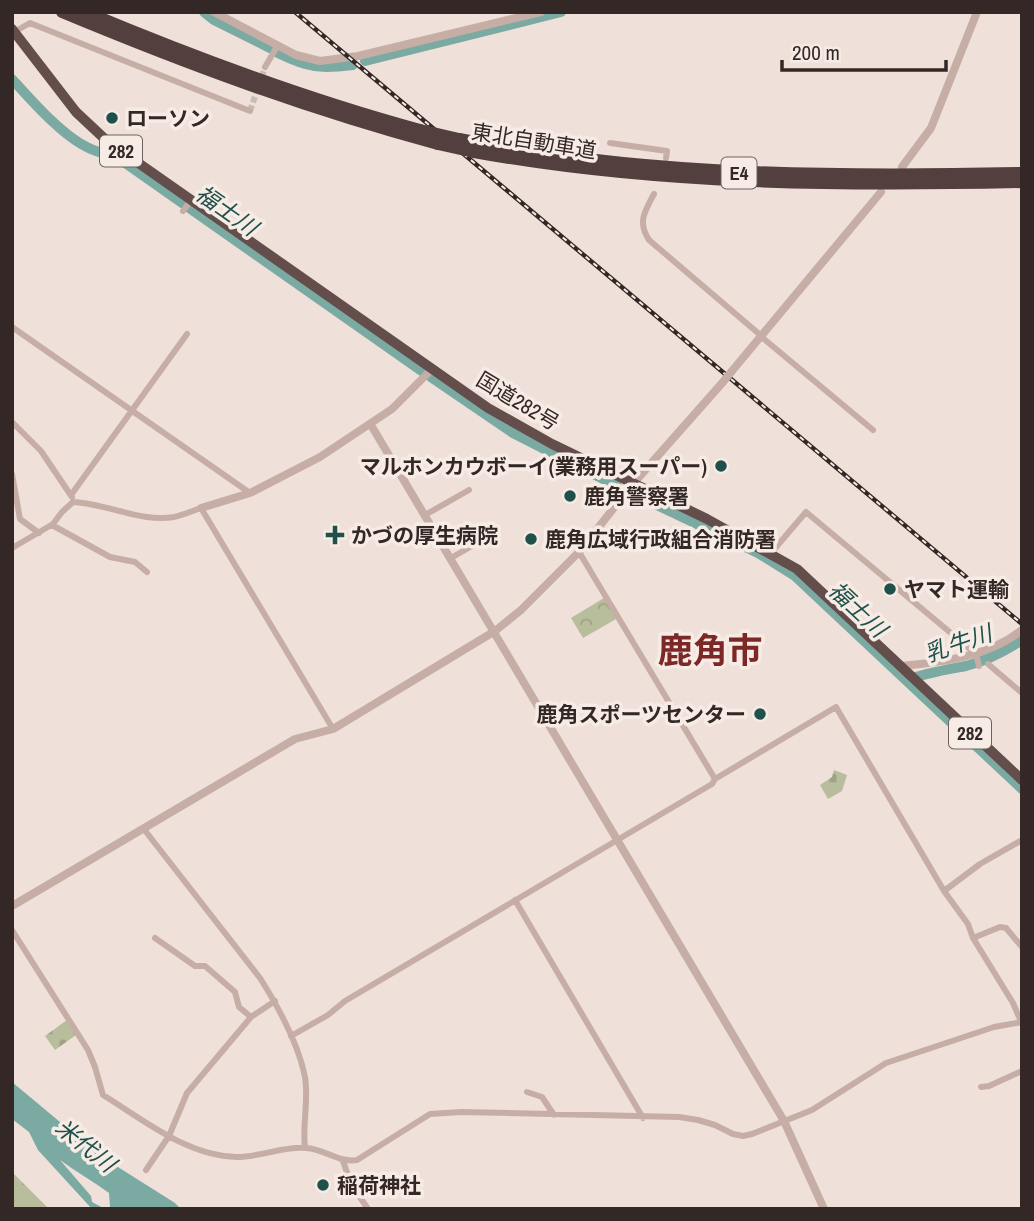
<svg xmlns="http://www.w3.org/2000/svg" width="1034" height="1221" font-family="'Archivo Narrow','Noto Sans JP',sans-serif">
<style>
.forest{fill:url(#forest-firs)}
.cemetery{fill:url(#cemetery-stones)}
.park{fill:url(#park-crowns)}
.water{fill:#7aaaa2}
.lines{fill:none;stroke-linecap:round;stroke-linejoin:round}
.river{stroke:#7aaaa2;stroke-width:10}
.minor-tunnel{stroke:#c9bbb5;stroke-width:6;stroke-dasharray:6 3;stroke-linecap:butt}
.minor{stroke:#c6aea6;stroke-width:6}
.tertiary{stroke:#c6aea6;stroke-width:8}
.trunk{stroke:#644e4c;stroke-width:10}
.motorway{stroke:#53403e;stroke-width:12}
.rail-casing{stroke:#332826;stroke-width:4.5}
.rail{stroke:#f7ebe5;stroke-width:2;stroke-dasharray:5;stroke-linecap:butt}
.tertiary-bridge{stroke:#c6aea6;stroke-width:8}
.motorway-bridge{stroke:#53403e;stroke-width:12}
.poi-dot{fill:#1f514a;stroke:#f7ebe5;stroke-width:2.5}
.labels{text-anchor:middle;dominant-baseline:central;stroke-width:7;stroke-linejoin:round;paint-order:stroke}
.shield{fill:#f7ebe5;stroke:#6e625f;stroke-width:2}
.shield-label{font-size:19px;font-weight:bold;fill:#332826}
.poi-label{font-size:21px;font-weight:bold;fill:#332826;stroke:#f7ebe5;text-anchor:start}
.street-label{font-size:21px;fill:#332826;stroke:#f7ebe5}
.water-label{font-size:23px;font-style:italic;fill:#1f514a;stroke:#f7ebe5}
.town-label{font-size:35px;font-weight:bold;fill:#7c2826;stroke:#f7ebe5}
</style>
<defs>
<pattern id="forest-firs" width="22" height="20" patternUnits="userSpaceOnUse" patternTransform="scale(1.75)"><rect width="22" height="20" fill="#b8bd9b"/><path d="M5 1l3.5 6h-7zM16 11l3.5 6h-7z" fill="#9fa285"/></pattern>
<pattern id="cemetery-stones" width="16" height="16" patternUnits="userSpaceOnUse" patternTransform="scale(1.75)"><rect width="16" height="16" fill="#b8bd9b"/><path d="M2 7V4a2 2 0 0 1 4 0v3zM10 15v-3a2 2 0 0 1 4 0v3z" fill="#9fa285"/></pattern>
<pattern id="park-crowns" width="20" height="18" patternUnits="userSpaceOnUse" patternTransform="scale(1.75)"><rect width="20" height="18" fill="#b8bd9b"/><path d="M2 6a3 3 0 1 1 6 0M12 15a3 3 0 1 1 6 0" fill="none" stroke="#9fa285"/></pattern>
</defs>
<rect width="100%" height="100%" fill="#efe0d9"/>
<path class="forest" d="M12 1172 49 1209H12Z"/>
<path class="cemetery" d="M834 770 847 775 842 791 828 799 820 785 832 777Z
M67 1020 76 1035 55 1050 45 1036Z"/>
<path class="park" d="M604 598 616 619 583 638 571 618Z"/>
<path class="water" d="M12 1082 60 1122 85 1138 102 1157 175 1203 181 1209H108L110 1207 109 1193C93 1181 76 1172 60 1160L91 1196 92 1202 105 1209H92L38 1150 29 1132 12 1119Z"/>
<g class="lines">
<path class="river" d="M204 12 214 20 270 48
M278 53C309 68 320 69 353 65
M365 61 561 12
M12 79C32 101 64 138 91 149 100 153 109 155 118 158L423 372
M431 377 513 433 617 486
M640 497 758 553 795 576 1022 789
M906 680C926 673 945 670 966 666 985 661 1005 651 1022 640"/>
<path class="minor-tunnel" d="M250 111 265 67"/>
<path class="minor" d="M14 32 30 23 250 111
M265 67 278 45
M610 143 667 151 666 158
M654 194C645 211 637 222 649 240L758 333
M183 211 191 200
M12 327 250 493
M764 339 873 430
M12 422 41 451 72 497
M12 474 20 519 39 533
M71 495 187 334
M425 515 469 490
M52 525 110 557 135 562 147 572
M12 548 53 524 62 512 73 502C105 503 142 523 174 517 183 515 192 511 201 508L333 729
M579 552 715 779
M771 553 806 512 976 654 979 666
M451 558 496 532
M988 664 1022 693
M143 828 260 978C279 1008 298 1042 305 1077 309 1101 302 1124 305 1148
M944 891 980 864 1022 840
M515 900 643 1118
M12 930 88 1050 95 1067 103 1095C144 1120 187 1156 237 1157 260 1157 284 1146 306 1148 325 1149 339 1163 357 1160L430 1114 461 1112 679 1117 698 1120 715 1125 733 1134 743 1136 752 1134 812 1110 886 1063 994 1027 1022 1022
M155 938 195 966H205L235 992 239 1007 251 1017
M973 938 1000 927 1006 928 1022 947
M291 1036 328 1015 345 1001 712 784 715 779 836 707 944 891 968 924 973 938 1013 1003 1022 1024
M981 1087 989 1086 1022 1071
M527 1092 542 1097 554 1115
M343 1161 351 1184 368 1209
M146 1170 169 1136 187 1093 251 1017 275 1001"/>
<path class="tertiary" d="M214 12 296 55 320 61 358 56 541 12
M902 167 931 128 977 12
M732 371 881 192
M371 425 784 1121 824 1209
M201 508 250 493 320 457 392 409 432 369
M901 666C943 662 988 657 1022 630
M12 906 295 739 333 729 495 631 521 610 579 552 632 485 723 382"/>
<path class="trunk" d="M12 29 76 112 107 141 488 408 552 444 707 519 797 569 1022 780"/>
<path class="motorway" d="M62 12C187 64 308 109 438 144
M86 12C196 58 306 99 420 130
M459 139C647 176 831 177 1022 173
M474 152C656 185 838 186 1022 182"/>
<g class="rail-casing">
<path id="rail" d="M295 12 1022 624"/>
</g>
<use href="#rail" class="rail"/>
<path class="tertiary-bridge" d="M723 382 732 371"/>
<path class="motorway-bridge" d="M420 130 459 139
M438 144 474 152"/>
</g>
<g class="poi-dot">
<circle cx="112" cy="118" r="7"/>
<circle cx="721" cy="466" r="7"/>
<circle cx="570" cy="496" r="7"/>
<path d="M331.5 524.5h7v7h7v7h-7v7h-7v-7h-7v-7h7z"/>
<circle cx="531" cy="539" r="7"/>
<circle cx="890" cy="589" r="7"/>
<circle cx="760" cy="714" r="7"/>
<circle cx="323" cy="1185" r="7"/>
</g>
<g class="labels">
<g class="shield">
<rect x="100" y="135.5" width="42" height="31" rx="5"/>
<rect x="721.5" y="157.5" width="35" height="31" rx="5"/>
<rect x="949" y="717.5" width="42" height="31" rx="5"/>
</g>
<g class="shield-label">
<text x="121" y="151">282</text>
<text x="739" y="173">E4</text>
<text x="970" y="733">282</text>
</g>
<g class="poi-label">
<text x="126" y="118">ローソン</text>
<text x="707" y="466" text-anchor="end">マルホンカウボーイ(業務用スーパー)</text>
<text x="584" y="496">鹿角警察署</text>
<text x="351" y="535">かづの厚生病院</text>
<text x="545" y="539">鹿角広域行政組合消防署</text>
<text x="904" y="589">ヤマト運輸</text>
<text x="746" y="714" text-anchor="end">鹿角スポーツセンター</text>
<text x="337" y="1185">稲荷神社</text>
</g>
<g class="street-label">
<text transform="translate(534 141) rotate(9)">東北自動車道</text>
<text transform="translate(518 401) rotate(31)">国道282号</text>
</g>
<g class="water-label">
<text transform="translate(227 210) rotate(35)">福士川</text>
<text transform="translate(858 609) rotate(43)">福士川</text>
<text transform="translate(958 643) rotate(-19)">乳牛川</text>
<text transform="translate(86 1145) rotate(39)">米代川</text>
</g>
<g class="town-label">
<text x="710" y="650">鹿角市</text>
</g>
</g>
<rect width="1034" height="1221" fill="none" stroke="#332826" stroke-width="28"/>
<path d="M782 60v10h164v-10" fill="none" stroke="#332826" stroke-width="3.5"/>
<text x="792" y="60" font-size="21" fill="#332826" stroke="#f7ebe5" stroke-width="5" paint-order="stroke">200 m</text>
</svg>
